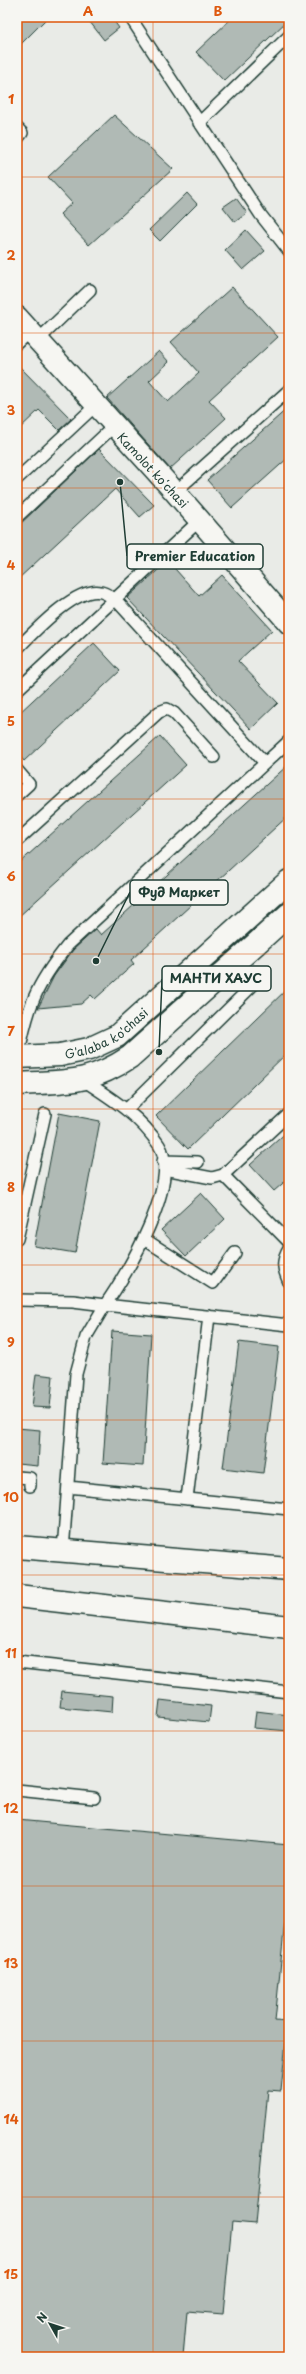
<svg xmlns="http://www.w3.org/2000/svg" width="306" height="2374" font-family="'Playpen Sans',sans-serif">
<style>
.building{fill:#b0bab5;stroke:#1f3d34}
.lines{fill:none;stroke-linecap:round;stroke-linejoin:round}
.service-casing{stroke:#1f3d34;stroke-width:14}
.minor-casing{stroke:#1f3d34;stroke-width:24}
.secondary-casing{stroke:#1f3d34;stroke-width:25}
.trunk-casing{stroke:#1f3d34;stroke-width:25}
.service{stroke:#f6f6f2;stroke-width:11}
.minor{stroke:#f6f6f2;stroke-width:21}
.secondary{stroke:#f6f6f2;stroke-width:22}
.trunk{stroke:#f6f6f2;stroke-width:22}
.grid{fill:none;stroke:#de580e;stroke-width:1;stroke-opacity:0.55}
.labels{text-anchor:middle;dominant-baseline:central;stroke-width:4;stroke-linejoin:round;paint-order:stroke}
.street-label{font-size:12px;fill:#1f3d34;stroke:#f6f6f2}
.leader{fill:none;stroke:#1f3d34;stroke-width:1.5}
.callout-dot{fill:#1f3d34;stroke:#f6f6f2;stroke-width:1.5}
.callout{fill:#f6f6f2;stroke:#1f3d34;stroke-width:1.5}
.callout-label{font-size:13px;text-anchor:middle;font-weight:bold;fill:#1f3d34}
.neatline{fill:none;stroke:#de580e;stroke-width:1.5}
.grid-label{font-size:13px;text-anchor:middle;font-weight:bold;fill:#de580e}
</style>
<rect width="100%" height="100%" fill="#e9ebe7"/>
<filter id="ink" filterUnits="userSpaceOnUse"><feTurbulence type="fractalNoise" baseFrequency=".025" numOctaves="2"/><feDisplacementMap in="SourceGraphic" scale="8" xChannelSelector="R" yChannelSelector="G"/><feConvolveMatrix kernelMatrix="1 2 1 2 8 2 1 2 1" color-interpolation-filters="sRGB"/></filter>
<g filter="url(#ink)">
<path class="building" d="M17 17H48L17 48Z
M86 17H111L119 28 104 40Z
M233 17H289V19L224 81 196 52Z
M114 115 173 169 89 245 60 214 72 203 48 177Z
M187 193 197 204 160 241 149 230Z
M236 198 247 213 235 222 223 207Z
M246 230 265 251 243 270 225 250Z
M232 287 278 337 209 400 226 418 170 469 107 398 159 351 169 362 149 381 168 402 199 373 171 342Z
M17 364 71 419 59 430 39 410 17 431Z
M289 407V457L232 508 207 480Z
M99 449 154 505 140 517 115 489 17 580V527Z
M168 561 199 596 222 575 272 630 238 661 278 703 251 729 127 598Z
M94 643 120 671 24 761 17 753V715Z
M160 736 186 765 17 918V865Z
M289 764V815L131 960 134 964 95 999 91 995 81 1004 38 1008 54 976 73 950 96 929 101 935Z
M289 987V1051L188 1149 156 1116Z
M59 1113 100 1121 75 1253 34 1246Z
M289 1130V1178L274 1191 250 1165Z
M201 1193 225 1219 186 1256 161 1230Z
M112 1331 151 1334 143 1466 103 1463Z
M239 1342 279 1347 263 1473 223 1468Z
M36 1374 53 1376 50 1408 32 1407Z
M17 1428 40 1430 38 1466 17 1464Z
M62 1691 113 1696 112 1712 60 1707Z
M160 1700 211 1706 209 1722 158 1717Z
M256 1711 289 1715V1731L254 1728Z
M17 1820 289 1845V1880L275 2021 289 2022V2041H286L281 2091 268 2090 255 2224 232 2222 223 2314 187 2311 183 2357H17Z"/>
<g class="lines">
<g class="service-casing">
<path id="service" d="M130 17 260 214 289 251
M199 123 289 36
M17 128 22 133 17 139
M38 340 90 290
M17 343 30 331
M17 479 95 406
M175 492 289 390
M17 517 114 426
M17 649C34 632 76 586 101 592 106 593 111 597 115 599L265 763
M17 690 200 520
M17 770 29 784 17 795
M17 841 159 712 167 709 174 713 214 757
M18 1057C28 1006 35 986 68 945L289 741
M83 1080C112 1099 140 1116 159 1145 182 1181 127 1274 105 1305L289 1325
M127 1109 257 981
M163 1161 198 1162
M165 1169 212 1178 223 1175 289 1114
M223 1175 289 1242
M17 1239 45 1114
M144 1239 213 1283 235 1253
M289 1249C281 1262 283 1269 289 1282
M17 1300 73 1301 105 1305 86 1337 76 1374 63 1551
M17 1477 30 1478V1486
M68 1487 289 1509
M187 1499 209 1316
M17 1662 289 1692
M17 1790 94 1798"/>
</g>
<g class="minor-casing">
<path id="minor" d="M17 317 175 492 289 623"/>
</g>
<g class="secondary-casing">
<g id="secondary">
<path id="s1" d="M17 1057 60 1055 89 1049 117 1036 289 881"/>
<path d="M17 1084C65 1081 88 1085 130 1057L289 914"/>
</g>
</g>
<g class="trunk-casing">
<path id="trunk" d="M17 1547 289 1569
M17 1596 289 1627"/>
</g>
<use href="#service" class="service"/>
<use href="#minor" class="minor"/>
<use href="#secondary" class="secondary"/>
<use href="#trunk" class="trunk"/>
</g>
</g>
<path class="grid" d="M153 17V2357M17 177H289M17 333H289M17 488H289M17 643H289M17 799H289M17 954H289M17 1109H289M17 1265H289M17 1420H289M17 1575H289M17 1731H289M17 1886H289M17 2041H289M17 2197H289"/>
<g class="labels">
<g class="street-label">
<text transform="translate(153 470) rotate(47)">Kamolot koʻchasi</text>
<text stroke="none"><textPath href="#s1" startOffset="95">G'alaba ko'chasi</textPath></text>
</g>
</g>
<path class="leader" d="M120 482L127 556M96 961L130 892M159 1052L162 979"/>
<g class="callout-dot">
<circle cx="120" cy="482" r="4"/>
<circle cx="96" cy="961" r="4"/>
<circle cx="159" cy="1052" r="4"/>
</g>
<g class="callout">
<rect x="127" y="544" width="136" height="25" rx="4"/>
<rect x="130" y="880" width="98" height="25" rx="4"/>
<rect x="162" y="966" width="109" height="25" rx="4"/>
</g>
<g class="callout-label">
<text x="195" y="561">Premier Education</text>
<text x="179" y="897">Фуд Маркет</text>
<text x="216" y="983">МАНТИ ХАУС</text>
</g>
<rect width="306" height="2374" fill="none" stroke="#f6f6f2" stroke-width="44"/>
<g transform="translate(50 2324) rotate(309)" stroke="#f6f6f2" stroke-width="3" paint-order="stroke">
<path d="M0-3L7 15L0 10L-7 15Z" fill="#1f3d34"/>
<text y="-6" font-size="11" font-weight="bold" text-anchor="middle" fill="#1f3d34">N</text>
</g>
<rect x="22" y="22" width="262" height="2330" class="neatline"/>
<g class="grid-label">
<text x="88" y="16">A</text>
<text x="218" y="16">B</text>
<text x="11" y="104">1</text>
<text x="11" y="260">2</text>
<text x="11" y="415">3</text>
<text x="11" y="570">4</text>
<text x="11" y="726">5</text>
<text x="11" y="881">6</text>
<text x="11" y="1036">7</text>
<text x="11" y="1192">8</text>
<text x="11" y="1347">9</text>
<text x="11" y="1502">10</text>
<text x="11" y="1658">11</text>
<text x="11" y="1813">12</text>
<text x="11" y="1968">13</text>
<text x="11" y="2124">14</text>
<text x="11" y="2279">15</text>
</g>
</svg>
